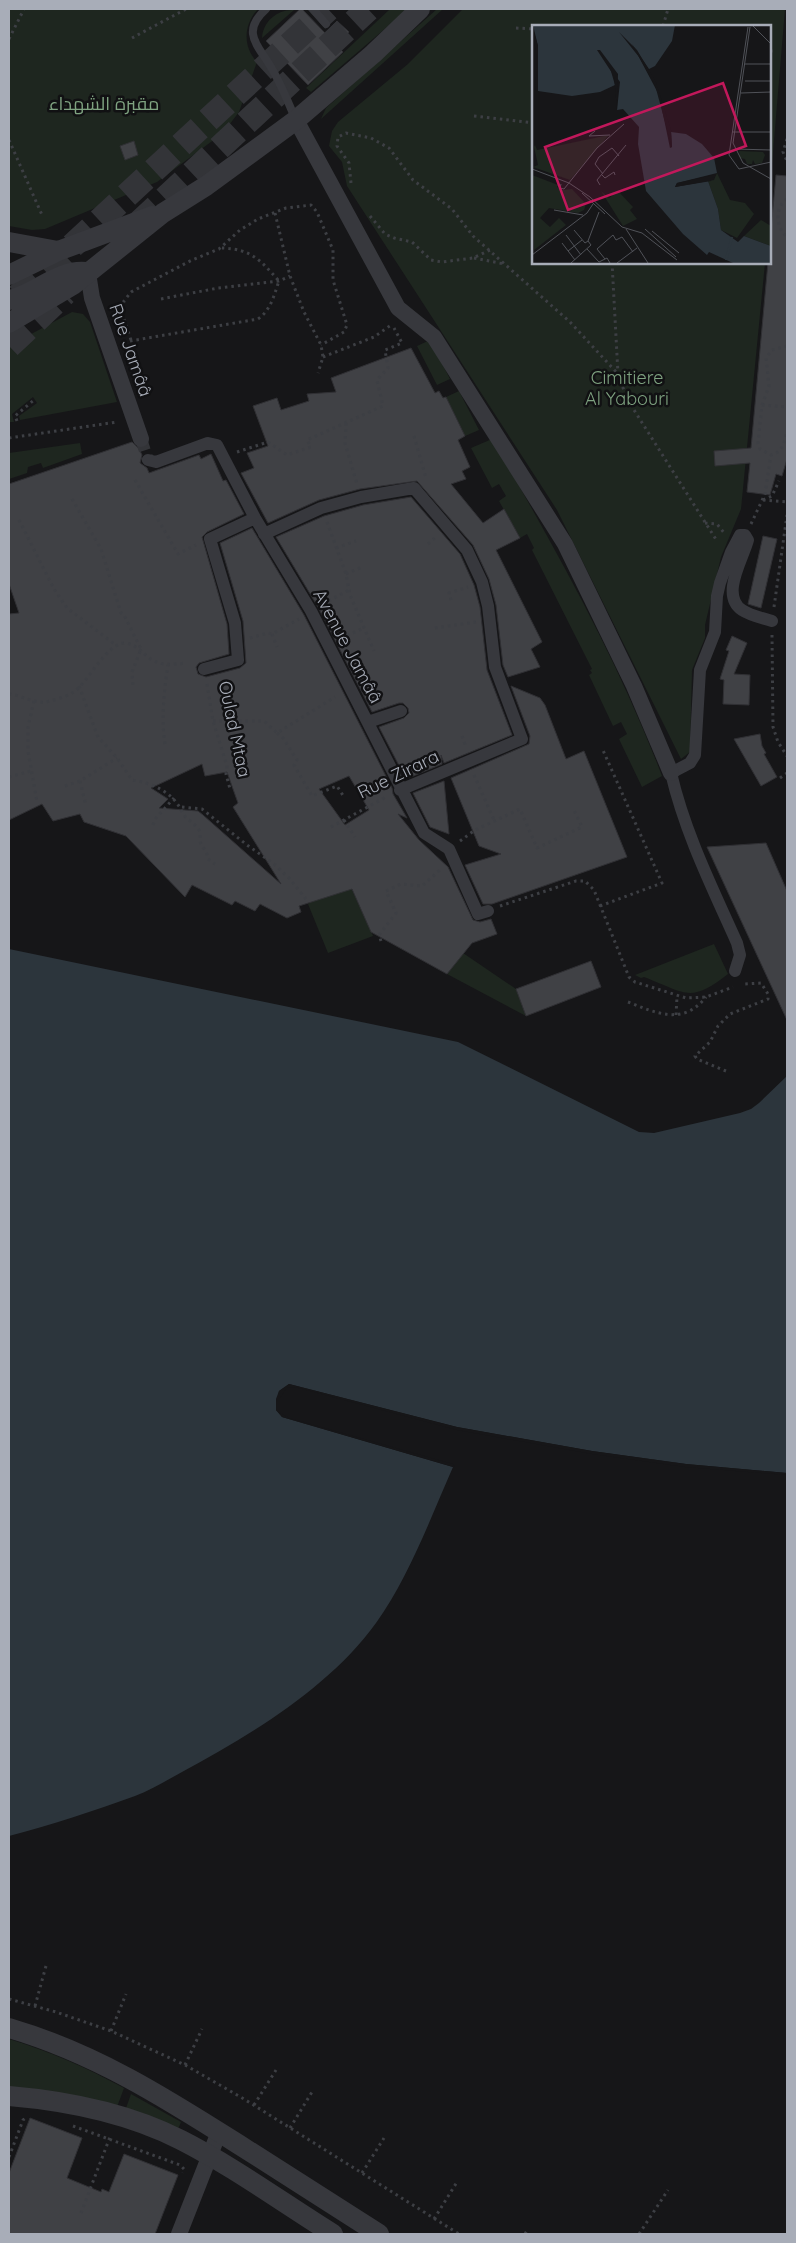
<svg xmlns="http://www.w3.org/2000/svg" width="796" height="2243" font-family="Quicksand,Cairo,sans-serif">
<style>
.green{fill:#1e261f}
.water{fill:#2c353c}
.pier{fill:#161618}
.building{fill:#404145;stroke:#303034;fill-rule:evenodd}
.lines{fill:none;stroke-linecap:round;stroke-linejoin:round}
.pedestrian-tunnel{stroke:#333438;stroke-width:12;stroke-dasharray:12 6;stroke-linecap:butt}
.primary-tunnel{stroke:#333438;stroke-width:25;stroke-dasharray:25 12;stroke-linecap:butt}
.path{stroke:#3d3f44;stroke-width:3;stroke-dasharray:2.5 4;stroke-linecap:butt}
.service{stroke:#37383d;stroke-width:8}
.pedestrian{stroke:#37383d;stroke-width:12}
.minor{stroke:#37383d;stroke-width:16}
.tertiary{stroke:#37383d;stroke-width:20}
.labels{text-anchor:middle;dominant-baseline:central;stroke-width:5;stroke-linejoin:round;paint-order:stroke}
.park-label{font-size:18px;fill:#7fa381;stroke:#111113}
.street-label{font-size:18px;fill:#a8adb8;stroke:#111113}
.inset-river{fill:none;stroke:#2c353c;stroke-width:2.5}
.inset-road{fill:none;stroke:#505258;stroke-width:1}
.view{fill:#c2185b;fill-opacity:0.15;stroke:#c2185b;stroke-width:2.5}
.inset-edge{fill:none;stroke:#a8adb8;stroke-width:2.5}
</style>
<rect width="100%" height="100%" fill="#161618"/>
<path class="green" d="M9 9H258C244 24 242 46 257 62L239 112 223 133 157 182 45 229 32 230 9 226Z
M390 9H408L311 92 306 88Z
M437 9H443L321 119 326 108Z
M463 9H785L770 188V26H534V262L765 263 741 509 721 557 705 625V638L692 670 690 752 681 759 557 510 347 186 342 162 329 146 332 131 338 122 408 64Z
M294 10 262 38C263 21 278 9 294 10Z
M72 312 83 314 90 322 117 402 20 420 19 416 37 403 33 397 12 414 14 422H9V346Z
M430 340 450 379 437 385 417 346Z
M459 391 479 430 465 436 446 397Z
M492 439C555 548 617 658 662 776L642 787 619 739 627 734 621 722 613 726 589 675 592 673 590 670 592 669 532 550 534 548 527 534 520 538 499 501 506 496 499 484 492 488 471 448Z
M80 443 82 454 43 468 41 463 28 467 27 473 9 479V453Z
M346 872 353 892 373 936 328 953 308 904Z
M714 944 728 974C690 1004 686 993 644 977L641 978 635 975Z
M463 953 516 989 526 1016 447 974Z
M9 2039C49 2051 87 2068 124 2088L117 2107 9 2088Z
M131 2094 181 2122 178 2129 125 2111Z"/>
<path class="water" d="M9 949 458 1042 639 1132 654 1133 740 1113 751 1109 759 1103 787 1076V1473L686 1464 592 1451 457 1427 289 1384 279 1391 276 1410 282 1417 453 1467C431 1517 408 1579 376 1623 330 1687 251 1735 182 1772 167 1780 151 1790 135 1796 94 1811 51 1825 9 1836Z"/>
<path class="pier" d="M289 1384 457 1427 592 1451 686 1464 787 1473V1475L685 1467 592 1454 457 1430 295 1387 287 1388 279 1399V1412L289 1418 453 1464 455 1467H453L282 1417 276 1410V1399L279 1391Z"/>
<path class="building" d="M300 9H302L325 33 337 21 349 32 336 45 343 52 308 85 266 41Z
M134 141 138 155 125 160 120 146Z
M776 175 787 176V459L782 476 776 474 770 495 747 492 750 463 715 466 714 451 751 448Z
M411 348 435 393 439 391 443 398 446 397 465 436 458 440 470 467 462 471 466 479 451 484 483 523 504 509 520 538 496 550 542 642 531 649 540 667 508 677 503 665 496 605 489 579 473 545 417 481 360 489 319 500 268 523 241 473 254 468 247 453 268 446 253 406 277 398 281 410 309 401 307 394 336 392 331 378Z
M132 442 139 449 142 455 140 463 147 468 149 473 199 455 201 459 211 454 223 481 226 480 244 514 207 532 202 537 227 624 229 654 199 663 196 667 198 674 206 677 240 668 246 663 243 621 220 543 252 528 304 615 392 788 393 794 407 818 398 814 419 840 448 867 473 920 480 922 491 919 497 934 472 943 447 974 371 932 352 889 299 906 301 912 287 918 260 904 255 911 235 901 232 905 192 885 185 897 126 836 84 822 80 814 53 821 42 804 9 820V614L19 613 9 584V484ZM202 764 205 776 227 772 238 803 233 807 281 884 203 815 198 811 159 808 168 799 151 788ZM349 776 369 810 345 825 319 789Z
M411 497 460 554 474 585 480 607 487 670 512 735 444 763 441 755 442 764 406 779 379 727 404 718 409 713 408 708 403 703H399L372 712 318 607 276 537 324 516 363 505Z
M763 536 777 539 761 608 748 604Z
M732 636 747 643 734 674 750 675 749 705 723 704 724 680 720 679 729 651 726 650Z
M511 686 540 698 545 705 566 759 584 751 627 857 492 904H483L465 865 501 854 479 846 451 778 529 744 530 736Z
M760 734 762 746 766 753 764 754 777 777 761 786 734 739Z
M444 781 449 834 430 827 413 793Z
M766 843 787 891V1020L707 847Z
M591 961 601 987 526 1016 516 989Z
M30 2118 82 2138 67 2178 101 2192 102 2189 109 2192 124 2154 178 2175 155 2234H9V2173Z"/>
<g class="lines">
<path class="pedestrian-tunnel" d="M141 439 148 460"/>
<path class="primary-tunnel" d="M138 224 368 9
M18 296 328 9
M9 346 65 293"/>
<path class="path" d="M663 26 668 9
M516 28 534 29
M132 38 186 9
M9 39 24 9
M770 51H775
M474 116 534 123
M787 139 783 152 787 161
M9 140 42 215
M351 183 349 163 337 146 338 137 346 133 371 138 389 148 413 180 452 209 473 236 570 322 618 374 627 399 717 541
M787 199C774 208 776 228 787 237
M275 213 290 276 304 312 321 345 323 357 318 373
M370 216 385 234 394 238 412 242 431 260 442 262 473 258 490 250
M474 258 504 264
M612 262 618 374
M161 299 218 288 279 281 290 276
M131 340 122 313 124 301 131 292 192 260 219 249 240 230 258 219 286 208 311 205 317 212 333 250V280L347 325 344 332 321 345
M130 341 258 319C271 310 274 295 279 281 261 261 252 249 222 248
M787 346 772 350 766 358 769 386 762 405 758 443 760 449 771 455C783 452 784 443 787 432
M323 357 374 337 391 325
M762 405 787 407
M17 421 15 416 34 400
M346 423 345 443 357 484
M414 436 426 478
M9 438 117 422
M237 452 268 442 287 455 311 447 307 440 383 406 377 380 388 368 385 350 402 343 394 328
M135 480 178 554 196 545
M72 499 101 549 121 613 124 615 141 649 132 672 133 687
M763 500 772 496 779 481
M763 500 787 502
M19 520 54 589 67 608 117 646
M327 522 346 574 350 595 374 651
M705 523 717 524 725 534
M751 524 765 494 771 455
M428 544 436 537
M336 548 356 541
M346 574 362 567
M451 600 449 593 468 587
M323 604 349 590
M774 607 787 515
M435 628 476 622
M272 634 277 647
M772 635 773 727 778 742 787 756
M250 638 268 633 272 634 299 619
M341 638 364 628
M207 684 213 721 227 766 226 774 230 789
M79 686 98 737 117 758 132 780C153 783 174 793 182 812 185 819 195 823 199 830 201 833 200 838 200 841 202 849 207 849 208 859L215 864
M9 694C20 695 36 704 46 702 54 700 65 697 72 693 87 685 106 643 125 643 135 644 141 651 148 657 159 666 172 665 185 663
M34 701 28 727V751L37 802
M213 721H264L277 733 335 697
M277 733 283 738 297 760 294 765 312 796 337 786 344 797
M462 736 466 747
M165 744C161 718 164 691 168 665
M474 775 494 820
M9 777 31 771
M780 778 787 773
M80 781 86 806
M65 786 80 781 117 758
M182 807 202 809 247 845 274 864 289 878 306 899
M344 820 355 837
M153 825 156 818 174 798
M331 827 386 797
M460 841 475 830 520 809 537 848 582 827 573 808
M500 906 576 881H585L594 890 629 977 635 982 686 998 706 997 733 987
M600 906 662 883 602 748
M381 941 379 935 396 913 386 891 401 884 422 886 442 868
M628 1002C656 1013 683 1026 706 997
M676 1015 677 997
M726 1071 697 1059 695 1056 710 1042 718 1026 730 1014 768 999V994L761 983 744 984
M9 1999 56 2012 111 2031 185 2065 244 2099 459 2234
M35 2006 46 1966
M111 2031 126 1994
M185 2065 202 2029
M254 2105 276 2070
M73 2126 180 2165 184 2169 183 2173
M290 2128 312 2092
M9 2157 23 2120 27 2117
M362 2173 384 2138
M81 2213 110 2137
M434 2219 457 2182
M525 2234 528 2229
M639 2234 668 2190"/>
<path class="service" d="M266 9C239 33 260 47 272 69 281 84 288 102 295 118
M313 9 326 24"/>
<path class="pedestrian" d="M148 460 156 462 208 443 217 445 255 518 311 611 424 833 449 849 478 914 488 911
M264 534 321 508 361 497 414 488 467 550 482 582 488 606 495 667 522 739 400 790
M204 669 238 660 235 623 210 539 255 518
M368 722 401 711
M735 971 740 955 737 943C712 887 685 833 671 773L690 763 695 755 700 670 715 632 717 596 720 583 731 552 740 535H745L748 540C743 559 720 595 742 610 751 616 763 618 772 621"/>
<path class="minor" d="M296 120 398 308 434 337 565 544 634 686 671 773
M88 273 92 298 141 439
M179 2234 219 2132"/>
<path class="tertiary" d="M9 242 58 251
M9 275 58 251 152 216
M9 300C35 295 58 269 86 272
M9 323 73 285 163 213 206 186 296 120 373 54 420 9
M9 2028C94 2053 164 2097 238 2144 285 2174 332 2204 379 2234
M9 2096C68 2101 128 2113 181 2140 234 2167 283 2203 333 2234"/>
</g>
<g class="labels">
<g class="park-label">
<text x="104" y="103">مقبرة الشهداء</text>
<text x="627" y="377">Cimitiere<tspan x="627" dy="21">Al Yabouri</tspan></text>
</g>
<g class="street-label">
<text transform="translate(131 350) rotate(71)">Rue Jamââ</text>
<text transform="translate(348 646) rotate(62)">Avenue Jamââ</text>
<text transform="translate(235 729) rotate(78)">Oulad Mtaa</text>
<text transform="translate(398 774) rotate(-26)">Rue Zirara</text>
</g>
</g>
<g transform="translate(532 25)">
<rect width="239" height="239" fill="#161618"/>
<path d="M77 110 38 155 1 142 6 140 2 122 3 120 5 125ZM207 126 231 127 233 130 230 138 218 140 223 139 221 135 220 139H215L213 134 208 133ZM185 148 198 175 213 178 222 189 205 213 189 205 186 184 176 156 182 155ZM0 150 26 160 28 158 25 162 30 165 40 164 54 179 52 185 46 188 17 183 8 193 18 202 27 193 34 200 2 225ZM69 166 77 173 86 166 101 182 98 185 105 194 91 201ZM229 195 239 201V221L212 211Z" fill="#1e261f"/>
<path d="M1 0H143L140 16 123 41 117 44 100 19 127 70 138 123 140 122 139 107 154 109 170 119 182 133 185 148 145 158 143 162 176 156 186 184 189 205 206 217 212 211 239 221V238H201L177 227 175 230 151 209 114 166 106 119 107 102 91 84 85 85 88 57 78 43 83 60 68 67 40 71 6 66V21Z" fill="#2c353c"/>
<path d="M0 0 6 21V68L3 66 5 36ZM87 7 105 25 124 57 139 105 140 123 123 60 107 32ZM65 25H68L86 49 85 85 82 51ZM181 150 179 156 143 162 145 158Z" fill="#161618"/>
<path class="inset-river" d="M194 235 200 212"/>
<path class="inset-road" d="M220 0 239 19M216 2 197 130 207 144 239 137M218 2 201 118 211 138 239 154M213 39H239M213 56H239M209 68 239 67M63 106 57 111 78 110M200 107H239M203 124 239 125M0 144 37 158 58 172 90 202 110 208 145 235M71 149 63 139 67 132 80 123 87 131M70 150 73 153 82 147 83 150M29 159 28 163 32 164 65 123 92 99M68 160 65 155 94 120M50 168 73 189M22 185 51 190M94 204 116 238M113 204 144 232M42 205 53 218 56 216M120 206 147 228M34 210 49 230M30 218 43 235M55 224 67 237 75 233 78 238M36 226 50 215M0 230 55 188 61 179M73 234 65 224 81 210 84 215 90 212 101 227M39 238 59 220 56 216 67 187M85 238 105 223"/>
<path class="view" d="M191 58 214 121 36 185 13 122Z"/>
<rect width="239" height="239" class="inset-edge"/>
</g>
<rect width="796" height="2243" fill="none" stroke="#a8adb8" stroke-width="20"/>
</svg>
